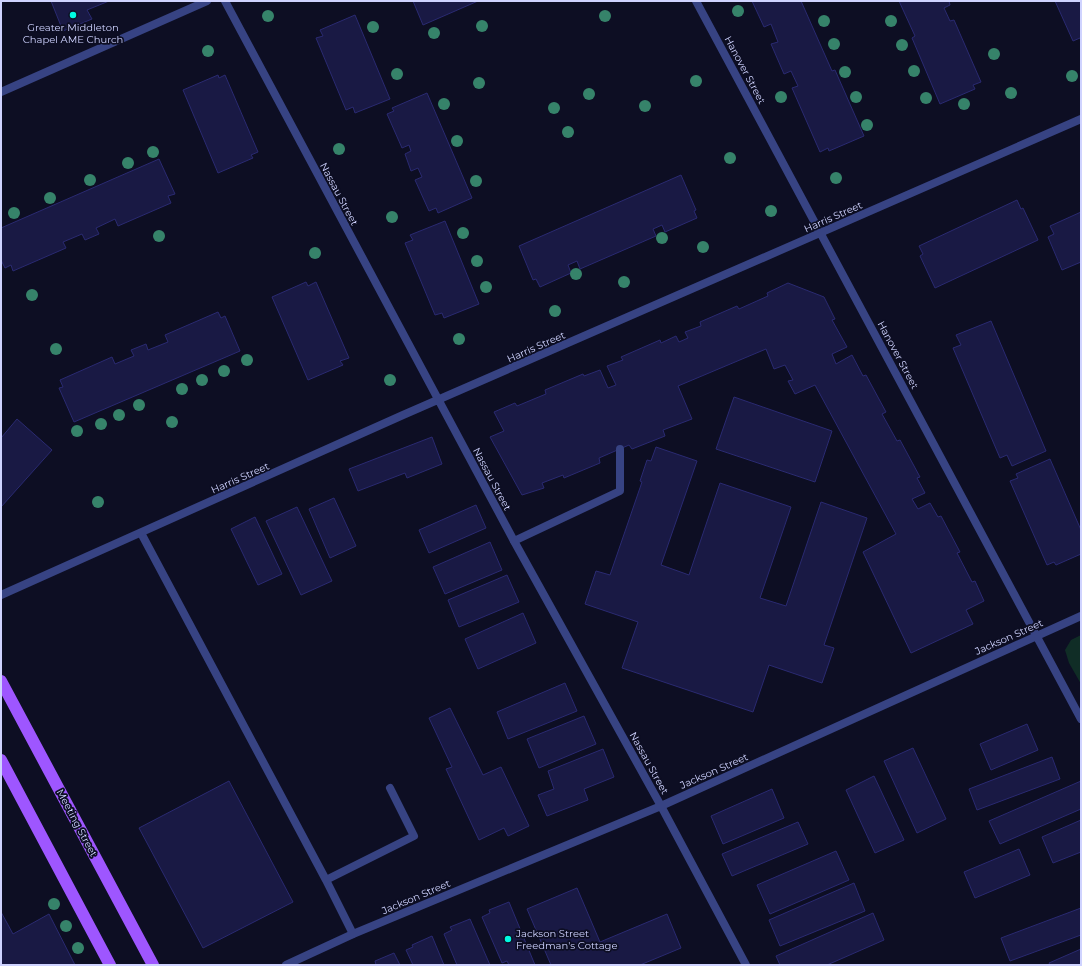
<svg xmlns="http://www.w3.org/2000/svg" width="1082" height="966" font-family="Montserrat,sans-serif">
<style>
.green{fill:#102d26}
.building{fill:#191944;stroke:#2a2a71}
.lines{fill:none;stroke-linecap:round;stroke-linejoin:round}
.lane{stroke:#374383;stroke-width:8}
.street{stroke:#374383;stroke-width:8}
.primary{stroke:#9e56ff;stroke-width:12}
.tree{fill:#36836a}
.poi-dot{fill:#00fae2;stroke:#0d0e23;stroke-width:1.5}
.labels{text-anchor:middle;dominant-baseline:central;stroke-width:3.5;stroke-linejoin:round;paint-order:stroke}
.poi-label{font-size:10px;fill:#cfd3ff;stroke:#0d0e23}
.street-label{font-size:10px;fill:#cfd3ff;stroke:#0d0e23}
</style>
<rect width="100%" height="100%" fill="#0d0e23"/>
<path class="green" d="M1081 635V684L1069 663 1065 650 1071 640Z"/>
<path class="building" d="M51 1H109L87 10 92 19 63 31Z
M413 1H478L423 25Z
M752 1H801L832 71 835 70 864 136 829 151 828 148 820 152 792 88 798 86 791 71 784 74 771 44 778 42 771 24 764 27Z
M899 1H949L950 5 944 8 950 21 954 20 981 82 973 85 975 89 940 104 912 38 915 36Z
M1055 1H1081V40L1080 38 1073 41Z
M355 15 390 99 355 113 353 107 346 110 316 38 323 36 320 30Z
M218 75 219 78 225 75 258 152 251 155 253 158 218 173 183 90Z
M427 93 472 198 438 213 436 208 429 211 415 180 422 177 418 168 411 171 405 154 411 151 409 145 402 148 387 114 394 111 392 108Z
M159 159 175 194 168 196 171 203 118 226 115 219 96 228 99 234 85 240 82 234 63 242 66 248 13 271 11 265 5 268 1 260V228Z
M681 175 696 210 694 211 697 218 665 232 662 225 653 229 656 236 580 269 577 261 568 265 571 273 540 287 536 279 533 280 519 246Z
M1017 200 1021 209 1023 208 1038 240 935 288 920 256 923 254 919 246Z
M1081 212V262L1062 270 1048 237 1054 234 1050 226Z
M445 221 479 304 444 318 442 313 435 315 405 243 413 240 410 235Z
M306 282 308 286 316 282 349 358 340 361 343 365 308 380 272 297Z
M788 283 824 297 835 319 832 320 847 347 832 354 836 364 852 355 863 376 866 375 886 412 882 414 897 441 900 440 920 477 917 478 925 493 912 499 918 509 930 503 938 517 941 516 960 552 957 553 972 582 975 581 984 601 966 610 973 624 911 653 863 552 896 534 815 385 795 394 788 381 793 380 785 365 774 369 766 349 678 386 692 419 663 430 665 436 632 449 629 445 599 458 600 463 564 478 563 475 542 483 544 488 522 495 490 437 504 431 494 412 515 403 517 406 546 394 545 390 583 374 584 376 600 370 608 388 616 385 607 366 623 360 621 357 660 340 661 343 676 336 679 342 688 338 685 332 701 326 700 322 737 306 739 309 768 296 767 293Z
M218 312 221 318 225 316 240 351 74 422 59 388 63 387 60 380 112 357 115 364 134 356 131 350 146 344 148 350 168 342 165 335Z
M991 321 1046 451 1012 466 1007 455 1000 458 953 348 961 345 956 335Z
M734 397 832 431 815 482 716 449Z
M17 419 52 450 1 507V438Z
M432 437 442 464 407 478 405 473 358 491 349 469Z
M656 447 697 461 661 565 689 575 720 483 791 507 760 598 786 606 821 502 867 518 824 645 834 648 822 683 769 665 753 712 622 668 638 622 585 604 596 571 610 575 642 482 640 481 647 460 651 461Z
M1050 459 1081 530V554L1056 565 1054 562 1047 565 1010 481 1018 478 1016 474Z
M334 498 356 546 330 558 309 509Z
M476 505 486 528 429 553 419 530Z
M297 507 332 581 301 595 266 521Z
M255 517 282 574 258 585 231 529Z
M490 542 502 570 445 594 433 567Z
M507 575 519 602 459 627 448 600Z
M523 613 536 643 478 669 465 639Z
M565 683 577 711 508 739 497 712Z
M450 708 483 775 501 767 529 826 508 836 504 828 479 840 446 769 452 767 429 718Z
M584 716 596 744 539 768 527 739Z
M1027 724 1038 750 991 770 980 744Z
M913 748 946 819 917 833 884 761Z
M603 749 614 777 584 789 588 800 547 816 538 795 554 789 548 771Z
M1052 757 1060 779 977 810 969 789Z
M874 776 904 840 875 853 846 790Z
M229 781 293 902 203 948 139 828Z
M1081 781V809L1000 844 989 821Z
M772 789 784 818 723 844 711 816Z
M1081 820V852L1053 863 1042 837Z
M798 822 808 844 732 876 722 854Z
M1019 849 1030 875 975 898 964 872Z
M836 851 849 880 770 914 757 885Z
M854 883 865 911 780 946 769 920Z
M577 888 600 942 667 914 681 948 640 965H551L527 909Z
M509 902 535 965H509L507 961 502 963 482 917 490 913 489 910Z
M1081 908V935L1010 961 1001 938Z
M1 912 13 934 49 914 75 965H1Z
M873 913 884 940 827 965H780L776 956Z
M470 919 490 965H457L444 934 452 930 450 927Z
M432 936 444 965H413L406 950 413 947 412 945Z
M1081 949V965H1050L1049 963Z
M394 953 400 965H375H376L375 961Z"/>
<g class="lines">
<path class="lane" d="M141 533 326 880 353 934
M514 541 620 491V449
M326 880 414 836 390 788"/>
<path class="street" d="M225 1 514 541 661 806 746 965
M696 1 1081 719
M1 92 207 1
M1 595 403 415 1081 119
M286 965 353 934 661 806 1081 616"/>
<path class="primary" d="M1 681 153 965
M1 760 110 965"/>
</g>
<g class="tree">
<circle cx="738" cy="11" r="6"/>
<circle cx="268" cy="16" r="6"/>
<circle cx="605" cy="16" r="6"/>
<circle cx="824" cy="21" r="6"/>
<circle cx="891" cy="21" r="6"/>
<circle cx="482" cy="26" r="6"/>
<circle cx="373" cy="27" r="6"/>
<circle cx="434" cy="33" r="6"/>
<circle cx="834" cy="44" r="6"/>
<circle cx="902" cy="45" r="6"/>
<circle cx="208" cy="51" r="6"/>
<circle cx="994" cy="54" r="6"/>
<circle cx="914" cy="71" r="6"/>
<circle cx="845" cy="72" r="6"/>
<circle cx="397" cy="74" r="6"/>
<circle cx="1072" cy="76" r="6"/>
<circle cx="696" cy="81" r="6"/>
<circle cx="479" cy="83" r="6"/>
<circle cx="1011" cy="93" r="6"/>
<circle cx="589" cy="94" r="6"/>
<circle cx="781" cy="97" r="6"/>
<circle cx="856" cy="97" r="6"/>
<circle cx="926" cy="98" r="6"/>
<circle cx="444" cy="104" r="6"/>
<circle cx="964" cy="104" r="6"/>
<circle cx="645" cy="106" r="6"/>
<circle cx="554" cy="108" r="6"/>
<circle cx="867" cy="125" r="6"/>
<circle cx="568" cy="132" r="6"/>
<circle cx="457" cy="141" r="6"/>
<circle cx="339" cy="149" r="6"/>
<circle cx="153" cy="152" r="6"/>
<circle cx="730" cy="158" r="6"/>
<circle cx="128" cy="163" r="6"/>
<circle cx="836" cy="178" r="6"/>
<circle cx="90" cy="180" r="6"/>
<circle cx="476" cy="181" r="6"/>
<circle cx="50" cy="198" r="6"/>
<circle cx="771" cy="211" r="6"/>
<circle cx="14" cy="213" r="6"/>
<circle cx="392" cy="217" r="6"/>
<circle cx="463" cy="233" r="6"/>
<circle cx="159" cy="236" r="6"/>
<circle cx="662" cy="238" r="6"/>
<circle cx="703" cy="247" r="6"/>
<circle cx="315" cy="253" r="6"/>
<circle cx="477" cy="261" r="6"/>
<circle cx="576" cy="274" r="6"/>
<circle cx="624" cy="282" r="6"/>
<circle cx="486" cy="287" r="6"/>
<circle cx="32" cy="295" r="6"/>
<circle cx="555" cy="311" r="6"/>
<circle cx="459" cy="339" r="6"/>
<circle cx="56" cy="349" r="6"/>
<circle cx="247" cy="360" r="6"/>
<circle cx="224" cy="371" r="6"/>
<circle cx="202" cy="380" r="6"/>
<circle cx="390" cy="380" r="6"/>
<circle cx="182" cy="389" r="6"/>
<circle cx="139" cy="405" r="6"/>
<circle cx="119" cy="415" r="6"/>
<circle cx="172" cy="422" r="6"/>
<circle cx="101" cy="424" r="6"/>
<circle cx="77" cy="431" r="6"/>
<circle cx="98" cy="502" r="6"/>
<circle cx="54" cy="904" r="6"/>
<circle cx="66" cy="926" r="6"/>
<circle cx="78" cy="948" r="6"/>
</g>
<g class="poi-dot">
<circle cx="73" cy="15" r="4"/>
<circle cx="508" cy="939" r="4"/>
</g>
<g class="labels">
<g class="poi-label">
<text x="73" y="27">Greater Middleton<tspan x="73" dy="12">Chapel AME Church</tspan></text>
<text x="516" y="933" text-anchor="start">Jackson Street<tspan x="516" dy="12">Freedman's Cottage</tspan></text>
</g>
<g class="street-label">
<text transform="translate(745 70) rotate(62)">Hanover Street</text>
<text transform="translate(339 194) rotate(62)">Nassau Street</text>
<text transform="translate(833 217) rotate(-24)">Harris Street</text>
<text transform="translate(536 347) rotate(-24)">Harris Street</text>
<text transform="translate(898 355) rotate(62)">Hanover Street</text>
<text transform="translate(240 478) rotate(-24)">Harris Street</text>
<text transform="translate(492 479) rotate(62)">Nassau Street</text>
<text transform="translate(1009 637) rotate(-24)">Jackson Street</text>
<text transform="translate(649 763) rotate(61)">Nassau Street</text>
<text transform="translate(714 771) rotate(-24)">Jackson Street</text>
<text transform="translate(77 823) rotate(62)">Meeting Street</text>
<text transform="translate(416 897) rotate(-23)">Jackson Street</text>
</g>
</g>
<rect width="1082" height="966" fill="none" stroke="#cfd3ff" stroke-width="4"/>
</svg>
